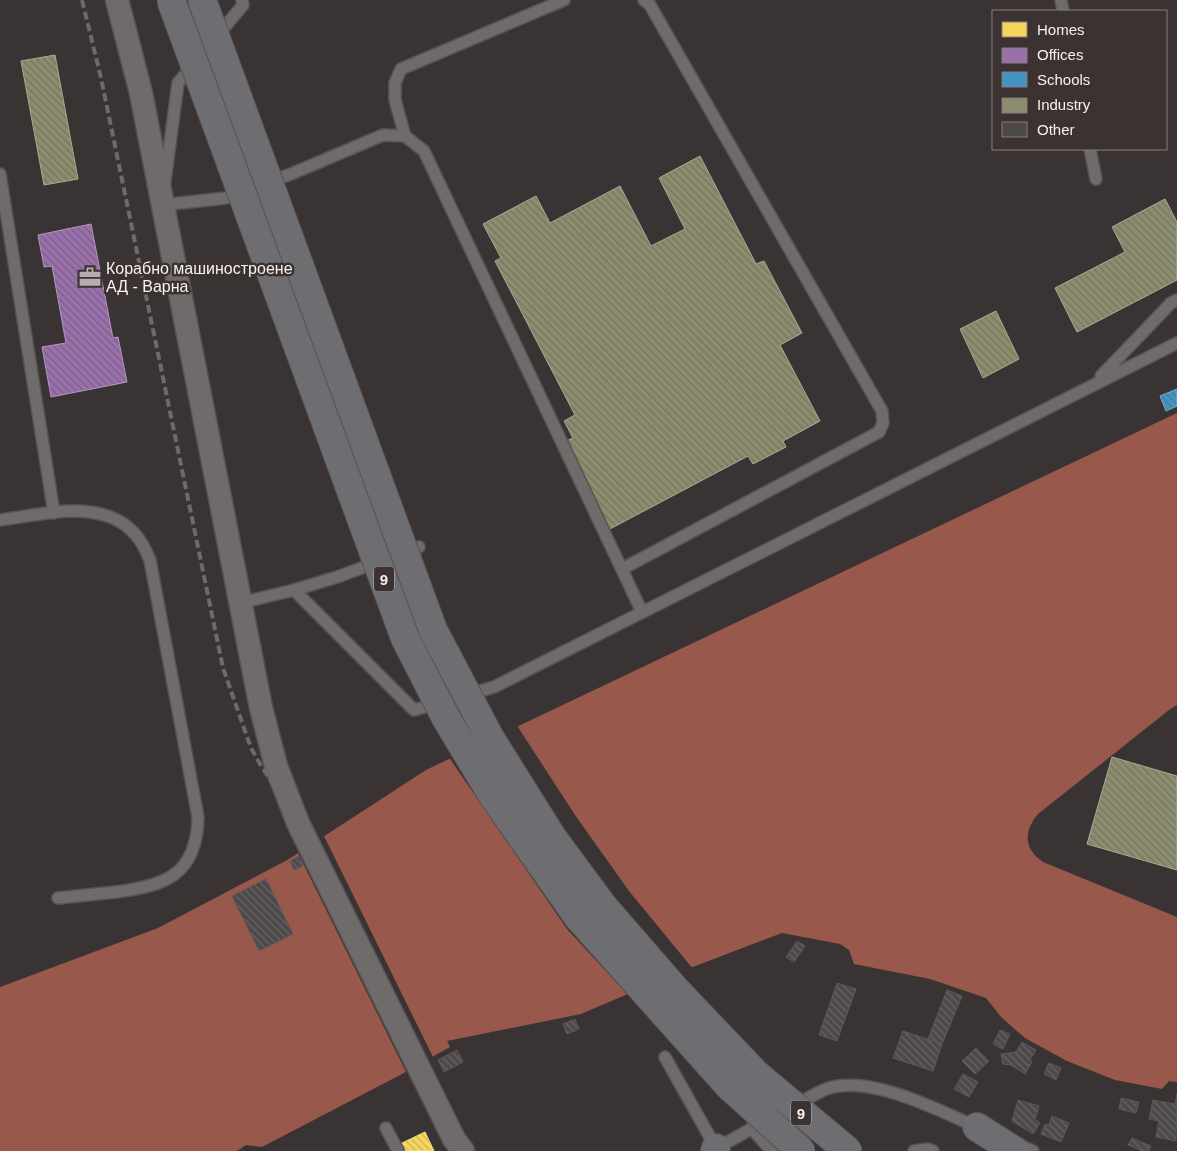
<svg xmlns="http://www.w3.org/2000/svg" width="1177" height="1151" font-family="Helvetica,sans-serif">
<style>
.water{fill:#99584c}
.pier{fill:#393433}
.homes{fill:url(#homes-back-hatch);stroke:#f6dd88}
.offices{fill:url(#offices-back-hatch);stroke:#b597c0}
.schools{fill:url(#schools-back-hatch);stroke:#79afd0}
.industry{fill:url(#industry-back-hatch);stroke:#acaa95}
.building{fill:url(#building-back-hatch);stroke:#5c5857}
.lines{fill:none;stroke-linecap:round;stroke-linejoin:round}
.service-casing{stroke:#585352;stroke-width:14}
.minor-casing{stroke:#585352;stroke-width:25}
.trunk-casing{stroke:#585352;stroke-width:30}
.service{stroke:#6f6b6a;stroke-width:11}
.minor{stroke:#6f6b6a;stroke-width:22}
.trunk{stroke:#6e6e72;stroke-width:28}
.rail{stroke:#6d6a69;stroke-width:4;stroke-dasharray:8 4;stroke-linecap:butt}
.trunk-bridge-casing{stroke:#585352;stroke-width:30;stroke-linecap:butt}
.trunk-bridge{stroke:#6e6e72;stroke-width:28}
.labels{text-anchor:middle;dominant-baseline:central;stroke-width:5;stroke-linejoin:round;paint-order:stroke}
.shield{fill:#3b3231;stroke:#bfb8b7;stroke-width:1}
.shield-label{font-size:15px;font-weight:bold;fill:#f7f1f0}
.poi-label{font-size:16px;fill:#f7f1f0;stroke:#3b3231;text-anchor:start}
</style>
<defs>
<pattern id="homes-back-hatch" width="6" height="6" patternUnits="userSpaceOnUse" patternTransform="scale(1.25)"><rect width="6" height="6" fill="#f6d55c"/><path d="M-1 5l2 2M0 0l6 6M5-1l2 2" fill="none" stroke="#cbb257"/></pattern>
<pattern id="offices-back-hatch" width="6" height="6" patternUnits="userSpaceOnUse" patternTransform="scale(1.25)"><rect width="6" height="6" fill="#9970ab"/><path d="M-1 5l2 2M0 0l6 6M5-1l2 2" fill="none" stroke="#796083"/></pattern>
<pattern id="schools-back-hatch" width="6" height="6" patternUnits="userSpaceOnUse" patternTransform="scale(1.25)"><rect width="6" height="6" fill="#4393c3"/><path d="M-1 5l2 2M0 0l6 6M5-1l2 2" fill="none" stroke="#457998"/></pattern>
<pattern id="industry-back-hatch" width="6" height="6" patternUnits="userSpaceOnUse" patternTransform="scale(1.25)"><rect width="6" height="6" fill="#8c8c6e"/><path d="M-1 5l2 2M0 0l6 6M5-1l2 2" fill="none" stroke="#757461"/></pattern>
<pattern id="building-back-hatch" width="6" height="6" patternUnits="userSpaceOnUse" patternTransform="scale(1.25)"><rect width="6" height="6" fill="#4d4948"/><path d="M-1 5l2 2M0 0l6 6M5-1l2 2" fill="none" stroke="#676463"/></pattern>
</defs>
<rect width="100%" height="100%" fill="#393433"/>
<path class="water" d="M1177 413V705L1169 710 1038 814C1023 832 1024 849 1043 862L1177 917V1082L1169 1081 1162 1089 1115 1080 1067 1061 1025 1038 1001 1017 986 998 930 979 854 964 849 950 840 944 782 933 677 973 581 1014 447 1041 450 1047 402 1074 262 1147 246 1145 237 1151H0V987L158 928 289 859 426 770Z"/>
<path class="pier" d="M516 724 575 815 629 891 693 969 629 996 567 929 448 756Z
M323 834 434 1059 407 1074 297 851Z"/>
<path class="homes" d="M425 1132 434 1151H403L400 1144Z"/>
<path class="offices" d="M91 224 113 338 118 337 127 382 51 397 42 347 66 343 52 266 44 267 38 235Z"/>
<path class="schools" d="M1177 389V406L1166 411 1160 396Z"/>
<path class="industry" d="M55 55 78 179 44 185 21 61Z
M700 156 756 264 764 261 802 333 780 345 820 421 783 441 786 447 753 464 748 456 608 530 564 442 573 438 564 421 575 415 495 261 501 258 483 224 536 196 550 223 620 186 651 246 685 229 659 178Z
M1165 199 1177 222V280L1077 332 1055 288 1125 252 1112 227Z
M996 311 1019 359 983 378 960 329Z
M1112 757 1177 776V870L1087 844Z"/>
<path class="building" d="M299 856 304 865 294 870 290 861Z
M266 879 293 934 259 951 232 896Z
M797 941 805 946 794 962 786 957Z
M837 983 856 989 837 1041 819 1035Z
M947 990 962 996 942 1044 928 1039Z
M575 1019 579 1029 567 1034 563 1024Z
M1000 1030 1010 1034 1003 1049 993 1044Z
M903 1031 942 1044 933 1071 893 1058Z
M1022 1042 1036 1050 1030 1060 1032 1062 1025 1074 1011 1065 1003 1064 1001 1054 1016 1052Z
M976 1048 989 1061 975 1074 962 1061Z
M457 1050 463 1062 444 1072 438 1060Z
M1049 1063 1061 1068 1056 1080 1044 1074Z
M963 1074 978 1082 969 1097 954 1089Z
M1177 1094 1176 1141 1156 1137 1159 1121 1149 1119 1153 1100 1175 1104Z
M1121 1098 1139 1102 1136 1113 1119 1109Z
M1018 1100 1039 1106 1035 1120 1040 1123 1033 1134 1012 1121Z
M1052 1116 1069 1123 1061 1142 1041 1134 1045 1124 1049 1125Z
M1132 1138 1151 1146 1149 1151H1142L1128 1145Z"/>
<g class="lines">
<g class="service-casing">
<path id="service" d="M1061 0 1063 11
M405 136 395 100V83L401 69 564 0
M1090 149 1096 179
M0 174 54 513
M165 181 178 83 243 5 242 0
M163 202 162 205 226 198 291 174 383 135 405 136 424 151 642 612
M1101 376 1171 303 1177 300
M0 520C46 514 111 495 141 542 145 548 147 554 150 560L198 817C197 874 166 886 116 892 97 894 78 896 58 898
M622 569 879 432 883 423 882 411 650 5 644 0
M294 590 337 577 419 547
M240 603 294 590 414 710 494 687 1177 343
M665 1057 716 1148
M795 1106C805 1100 817 1092 829 1088 872 1075 940 1111 979 1128
M386 1128 398 1151
M751 1128 772 1151
M1014 1143 1033 1151
M715 1149 767 1120
M914 1151 928 1149 933 1151"/>
</g>
<g class="minor-casing">
<path id="minor" d="M117 0 141 93 261 708 276 766 298 823 454 1139 463 1151"/>
</g>
<g class="trunk-casing">
<path id="trunk" d="M977 1127 1015 1151
M715 1151 716 1148"/>
</g>
<use href="#service" class="service"/>
<use href="#minor" class="minor"/>
<use href="#trunk" class="trunk"/>
<path class="rail" d="M82 0 101 78 223 668 251 748 260 764 298 823
M439 1107 459 1151"/>
<g class="trunk-bridge-casing">
<path id="trunk-bridge" d="M171 0 405 638 447 720 493 796 578 917 728 1085 801 1151
M202 0 433 630 490 738 552 837 603 906 675 989 756 1074 848 1151"/>
</g>
<use href="#trunk-bridge" class="trunk-bridge"/>
</g>
<defs>
<g id="office-bare" transform="scale(1.725)"><path d="M-6-3h4V-5.5h4V-3h4V5H-6ZM-1-4.5V-3h2v-1.5ZM-6 0V1H6V0Z" fill="#b4afae" stroke="#3b3231" stroke-width="2.5" paint-order="stroke"/></g>
</defs>
<g fill-rule="evenodd">
<use href="#office-bare" x="90" y="277"/>
</g>
<g class="labels">
<g class="shield">
<rect x="374" y="566.5" width="20" height="25" rx="4"/>
<rect x="791" y="1100.5" width="20" height="25" rx="4"/>
</g>
<g class="shield-label">
<text x="384" y="579">9</text>
<text x="801" y="1113">9</text>
</g>
<g class="poi-label">
<text x="106" y="268">Корабно машиностроене<tspan x="106" dy="18">АД - Варна</tspan></text>
</g>
</g>
<rect x="992" y="10" width="175" height="140" fill="#3b3231" stroke="#867e7d"/>
<rect x="1002" y="22" width="25" height="15" fill="#f6d55c" stroke="#867e7d"/>
<text x="1037" y="35" font-size="15" fill="#f7f1f0">Homes</text>
<rect x="1002" y="48" width="25" height="15" fill="#9970ab" stroke="#867e7d"/>
<text x="1037" y="60" font-size="15" fill="#f7f1f0">Offices</text>
<rect x="1002" y="72" width="25" height="15" fill="#4393c3" stroke="#867e7d"/>
<text x="1037" y="85" font-size="15" fill="#f7f1f0">Schools</text>
<rect x="1002" y="98" width="25" height="15" fill="#8c8c6e" stroke="#867e7d"/>
<text x="1037" y="110" font-size="15" fill="#f7f1f0">Industry</text>
<rect x="1002" y="122" width="25" height="15" fill="#4d4948" stroke="#867e7d"/>
<text x="1037" y="135" font-size="15" fill="#f7f1f0">Other</text>
</svg>
